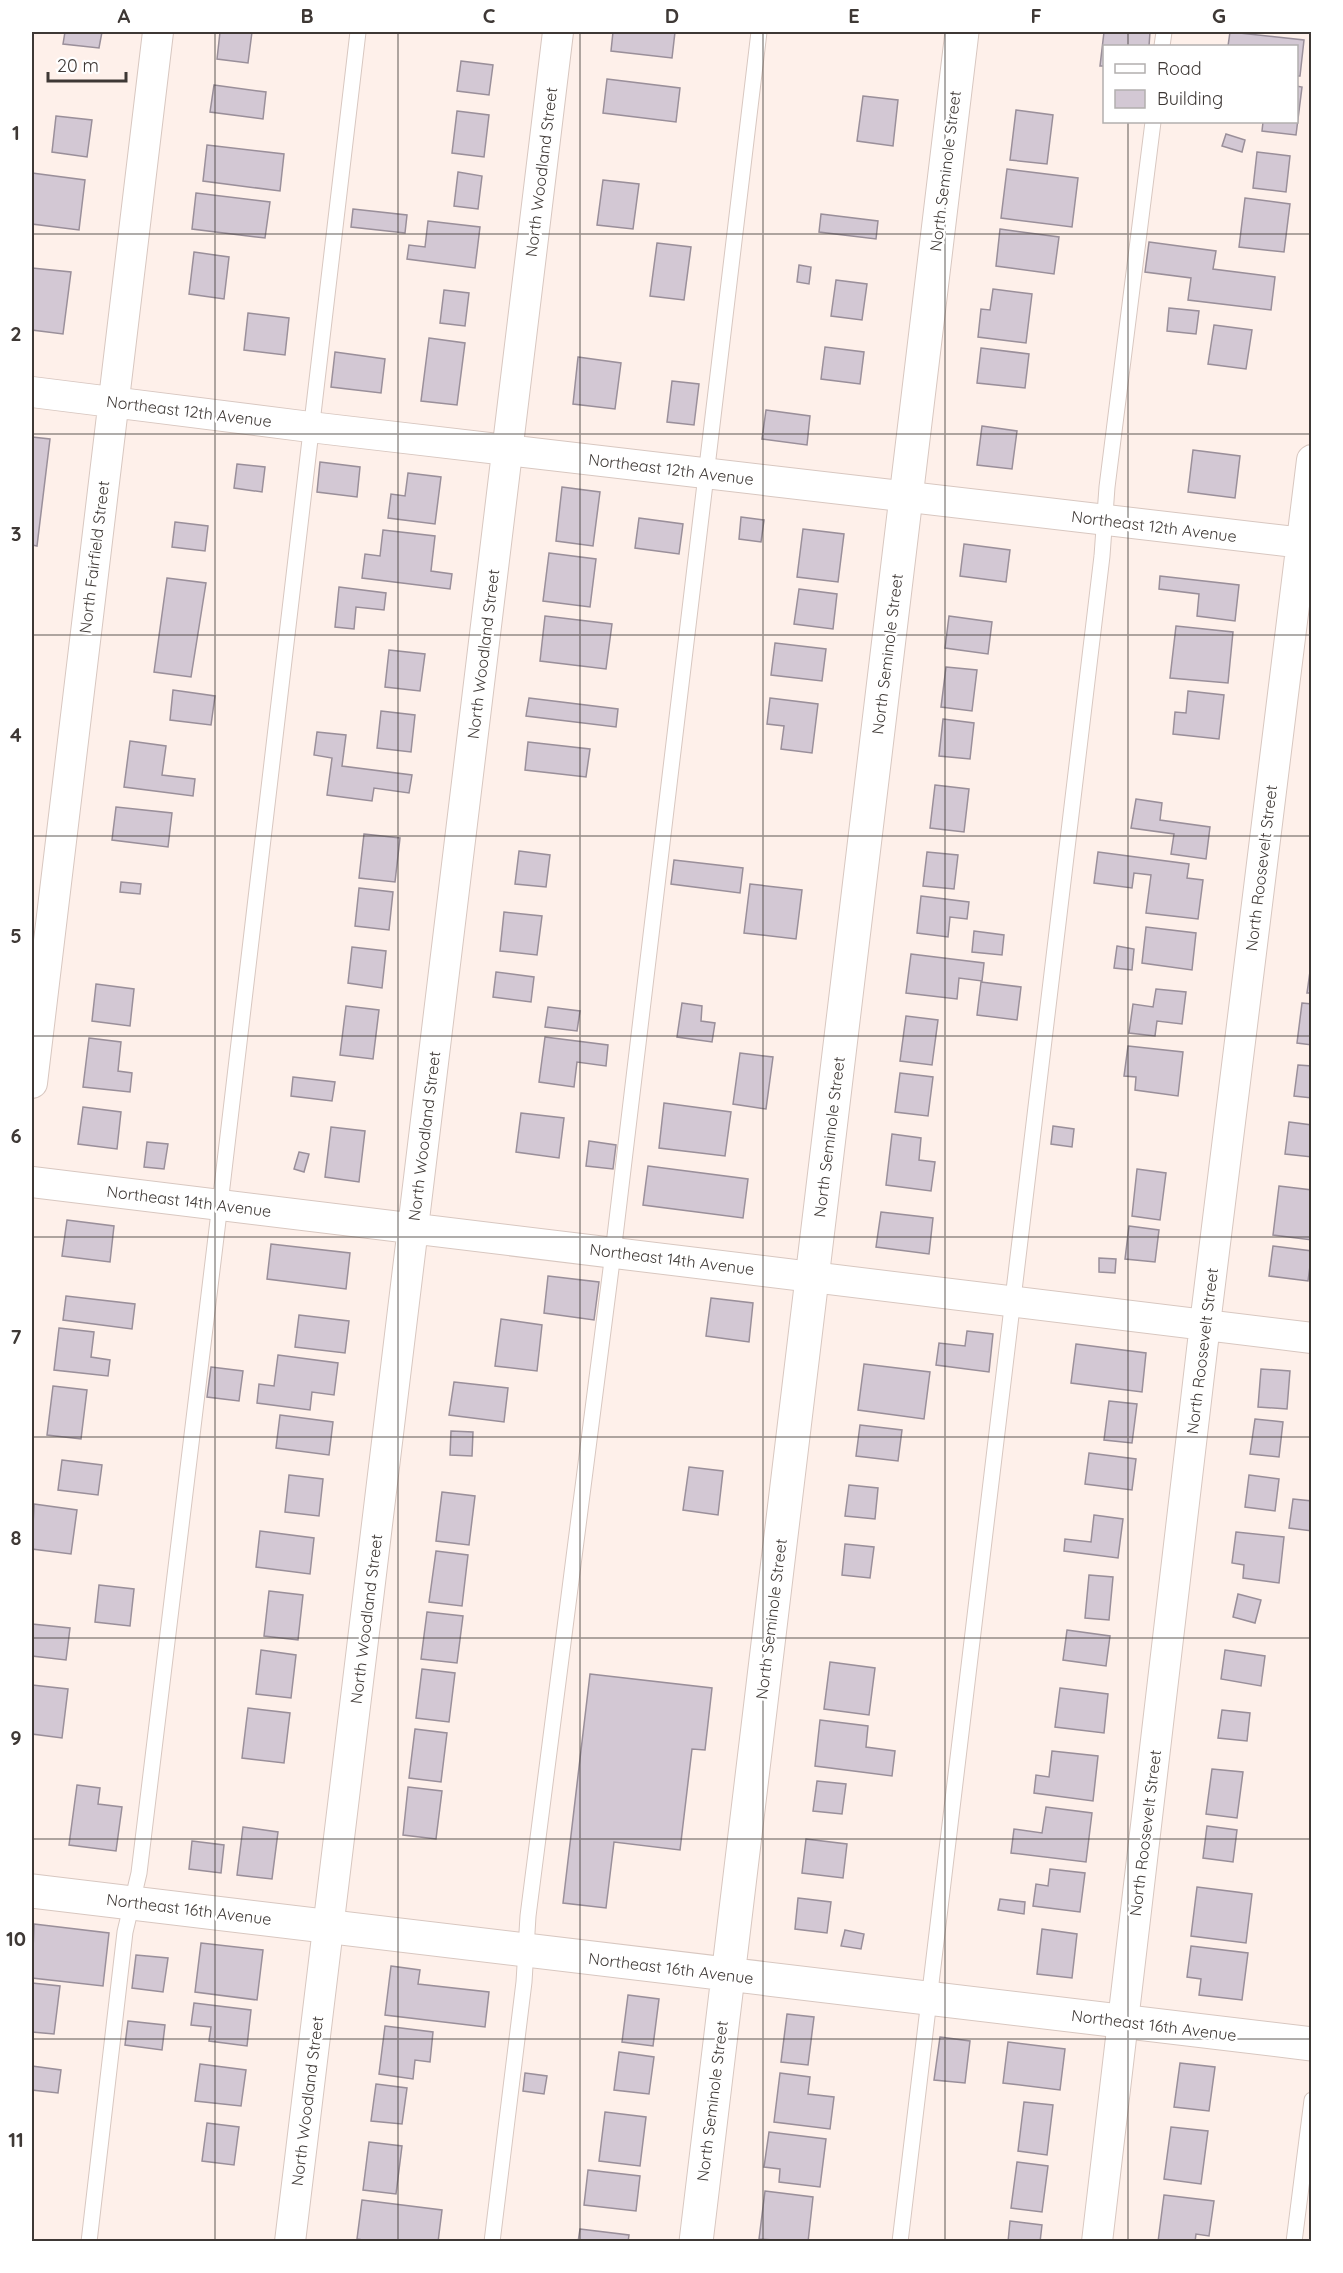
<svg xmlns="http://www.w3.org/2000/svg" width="1343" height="2273" font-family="Quicksand,sans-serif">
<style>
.building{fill:#d3c8d4;stroke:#9a8f9a;stroke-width:1.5}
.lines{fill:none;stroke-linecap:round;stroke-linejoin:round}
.service-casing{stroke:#d8c7c0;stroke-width:17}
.minor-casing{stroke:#d8c7c0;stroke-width:32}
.tertiary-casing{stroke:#d8c7c0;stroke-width:35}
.service{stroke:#fff;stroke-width:15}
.minor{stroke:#fff;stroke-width:30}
.tertiary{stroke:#fff;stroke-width:33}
.grid{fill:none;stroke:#3e3835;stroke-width:1.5;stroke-opacity:0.55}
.labels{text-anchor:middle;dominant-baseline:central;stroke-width:5;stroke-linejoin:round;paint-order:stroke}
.street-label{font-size:16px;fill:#3e3835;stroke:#fff}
.neatline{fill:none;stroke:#3e3835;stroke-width:2}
.grid-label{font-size:20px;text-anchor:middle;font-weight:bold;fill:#3e3835}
</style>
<rect width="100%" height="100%" fill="#fef0ea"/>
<path class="building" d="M65 32H102L99 48 63 44Z
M220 32H252L248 63 217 59Z
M613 32H675L672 58 611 51Z
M1104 32H1150L1149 46H1104V66H1100Z
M1230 32 1304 40 1300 76H1296V46H1228Z
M461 61 493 65 489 95 457 91Z
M607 79 680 88 676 122 603 113Z
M214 85 266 92 263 119 210 112Z
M1296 86 1302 87 1296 135 1262 131 1263 122H1296Z
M863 96 898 100 893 146 857 141Z
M1016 110 1053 115 1047 164 1010 160Z
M457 111 489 115 484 157 452 153Z
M56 116 92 120 87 157 52 152Z
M1226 134 1245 140 1242 152 1222 146Z
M207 145 284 154 280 191 203 181Z
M1257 152 1290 156 1286 192 1253 188Z
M1007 169 1078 178 1072 227 1001 218Z
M458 172 482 176 478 209 454 206Z
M32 173 85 180 79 230 32 224Z
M603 180 639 184 633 229 597 225Z
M196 193 270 202 265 238 192 229Z
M1245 198 1290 204 1284 252 1239 247Z
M353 209 407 215 405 233 351 227Z
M821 214 878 221 876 239 819 232Z
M428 221 480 227 475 268 407 259 409 245 425 247Z
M1000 229 1059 237 1054 274 996 266Z
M1149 242 1216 251 1213 269 1275 277 1271 310 1188 300 1191 278 1145 272Z
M657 243 691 247 684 300 650 296Z
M194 252 229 257 224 299 189 294Z
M799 265 811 267 809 284 797 282Z
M32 268 71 272 63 334 32 330Z
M836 280 867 284 862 320 831 316Z
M993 289 1032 294 1026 343 978 337 981 309 990 310Z
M444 290 469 293 465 326 440 323Z
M1169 308 1199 311 1196 334 1167 331Z
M248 313 289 318 285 355 244 350Z
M1214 325 1252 330 1246 369 1208 364Z
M429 338 465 343 457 405 421 401Z
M825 347 864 352 860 384 821 379Z
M981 348 1029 354 1025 388 977 383Z
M335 352 385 359 381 393 331 387Z
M578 357 621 363 615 409 573 404Z
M672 381 699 384 694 425 667 422Z
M766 410 810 416 807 445 762 439Z
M982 426 1017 431 1012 469 977 465Z
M32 437 50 439 37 546 32 545Z
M1193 450 1240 456 1235 498 1188 492Z
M320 462 360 467 357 497 317 492Z
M237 464 265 467 262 492 234 488Z
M408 473 441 477 435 524 388 518 391 494 405 496Z
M562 487 600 492 593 546 556 541Z
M741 517 764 520 761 542 739 539Z
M639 518 683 524 679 554 635 548Z
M175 522 208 526 205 551 172 547Z
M803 529 844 534 838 582 797 577Z
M383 530 435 536 431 571 452 574 450 589 362 578 365 554 380 556Z
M964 544 1010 550 1006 582 960 576Z
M549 553 596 559 590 607 543 601Z
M1160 576 1239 585 1235 621 1197 616 1199 594 1159 589Z
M167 578 206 583 191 677 154 672Z
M339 587 386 593 384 610 356 607 354 629 335 627Z
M799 589 837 594 833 629 794 624Z
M545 616 612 624 606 669 540 661Z
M949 616 992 622 988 654 945 648Z
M1176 626 1233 632 1228 683 1170 678Z
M775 643 826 649 822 681 771 675Z
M389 650 425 654 420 691 385 687Z
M946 667 977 670 972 711 941 707Z
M173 690 215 696 211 725 170 720Z
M1188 691 1224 695 1219 739 1173 734 1175 712 1186 713Z
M529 698 618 709 616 727 526 716Z
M770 698 818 704 812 753 781 749 784 726 767 724Z
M381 711 415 715 411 752 377 748Z
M943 719 974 723 970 759 939 756Z
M317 732 346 735 342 766 412 775 409 793 374 788 372 801 327 795 332 758 314 755Z
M130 741 166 746 162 775 195 779 193 796 124 787Z
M528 742 590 749 586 777 525 770Z
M935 785 969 789 964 832 930 828Z
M1136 799 1162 803 1160 820 1210 827 1206 859 1171 854 1174 834 1131 828Z
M116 807 172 813 168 847 112 840Z
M364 834 400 838 395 882 359 878Z
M519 851 550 855 546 887 515 884Z
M927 852 958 855 954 889 923 886Z
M1098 852 1189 864 1187 878 1203 880 1198 919 1146 913 1151 875 1134 873 1132 888 1094 883Z
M674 860 743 868 740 893 671 884Z
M121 882 141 884 140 894 120 892Z
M750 884 802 890 796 939 744 933Z
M359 888 393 892 389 930 355 926Z
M921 896 969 902 967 919 950 917 948 937 917 933Z
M504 912 542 916 537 955 500 951Z
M1146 927 1196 933 1192 970 1142 963Z
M974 931 1004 935 1002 955 972 952Z
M1117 946 1134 949 1132 970 1114 968Z
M352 947 386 951 382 988 348 983Z
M911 954 984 963 982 981 959 978 957 999 906 993Z
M1312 957V993H1307Z
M496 972 534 977 531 1002 493 997Z
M981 982 1021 987 1017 1020 977 1015Z
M96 984 134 989 130 1026 92 1021Z
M1156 989 1186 992 1182 1024 1157 1021 1155 1036 1129 1033 1133 1004 1153 1007Z
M682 1003 702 1006 701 1021 715 1023 712 1042 677 1037Z
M1302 1003 1312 1004V1045L1297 1043Z
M346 1006 379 1010 373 1059 340 1055Z
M548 1007 580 1011 577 1031 545 1027Z
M906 1016 938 1020 932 1065 900 1061Z
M545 1037 608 1045 606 1066 577 1062 574 1087 539 1082Z
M89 1038 121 1042 118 1071 132 1073 130 1092 83 1087Z
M1128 1046 1183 1052 1178 1096 1135 1090 1136 1077 1124 1076Z
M740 1053 773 1057 766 1109 733 1104Z
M1298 1065 1312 1066V1098L1294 1096Z
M900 1073 933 1077 928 1116 895 1112Z
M293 1077 335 1082 332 1101 291 1096Z
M664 1103 731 1112 725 1156 659 1148Z
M83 1107 121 1112 117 1149 78 1144Z
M521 1113 564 1118 559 1158 516 1152Z
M1289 1122 1312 1125V1157L1285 1154Z
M1053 1126 1074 1129 1072 1147 1051 1144Z
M331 1127 365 1131 359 1182 325 1177Z
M892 1134 921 1138 919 1160 935 1162 931 1191 886 1185Z
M589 1141 616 1145 613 1169 586 1166Z
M147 1142 168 1144 164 1169 144 1167Z
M299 1152 309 1154 304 1172 294 1169Z
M648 1166 748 1179 743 1218 643 1205Z
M1137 1169 1166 1173 1160 1220 1132 1216Z
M1279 1186 1312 1190V1240L1273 1235Z
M881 1212 933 1218 929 1254 876 1247Z
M67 1220 114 1226 110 1262 62 1256Z
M1129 1226 1159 1230 1155 1262 1125 1259Z
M271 1244 350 1253 346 1289 267 1279Z
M1273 1246 1312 1251 1308 1281 1269 1276Z
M1099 1258 1116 1259 1115 1273 1099 1272Z
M548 1276 599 1282 594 1320 544 1313Z
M66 1296 135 1304 132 1329 63 1320Z
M711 1298 753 1303 749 1342 706 1336Z
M299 1315 349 1321 345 1353 295 1347Z
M501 1319 542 1325 537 1371 495 1366Z
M59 1328 94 1332 91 1357 110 1360 108 1376 54 1370Z
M967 1331 993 1334 989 1372 936 1365 939 1343 965 1346Z
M1076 1344 1146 1353 1142 1392 1071 1383Z
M278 1355 338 1363 334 1395 312 1392 310 1410 257 1403 259 1384 274 1386Z
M864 1364 930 1372 924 1419 858 1410Z
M211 1367 243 1371 239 1401 207 1397Z
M1261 1369 1290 1371 1287 1409 1258 1407Z
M454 1382 508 1388 504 1422 449 1415Z
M53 1386 87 1390 81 1439 47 1435Z
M1109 1401 1137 1404 1132 1443 1104 1440Z
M280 1415 333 1422 329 1455 276 1448Z
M1255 1419 1283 1422 1279 1457 1250 1454Z
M860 1425 902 1430 898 1461 856 1456Z
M451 1431 473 1432 472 1456 450 1455Z
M1089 1453 1136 1459 1132 1490 1085 1484Z
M62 1460 102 1465 98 1495 58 1490Z
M689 1467 723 1471 718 1515 683 1510Z
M289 1475 323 1479 319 1516 285 1512Z
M1249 1475 1279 1479 1275 1511 1245 1507Z
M849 1485 878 1488 875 1519 845 1516Z
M442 1492 475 1496 469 1545 436 1541Z
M1293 1499 1312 1501V1531L1289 1528Z
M34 1504 77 1510 71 1554 32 1549Z
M1094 1515 1123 1519 1118 1558 1064 1551 1065 1539 1091 1542Z
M260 1531 314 1538 310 1574 256 1567Z
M1236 1532 1284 1537 1279 1583 1243 1578 1244 1565 1232 1563Z
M845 1544 874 1547 870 1578 842 1575Z
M436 1551 468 1555 462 1606 429 1602Z
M1089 1575 1113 1577 1109 1620 1085 1618Z
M99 1585 134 1589 130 1626 95 1622Z
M269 1591 303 1595 298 1640 264 1636Z
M1238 1594 1261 1600 1255 1623 1233 1617Z
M427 1612 463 1616 457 1663 421 1659Z
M32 1624 70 1628 66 1660 32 1656Z
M1067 1630 1110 1636 1106 1666 1063 1660Z
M261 1650 296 1655 291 1698 256 1694Z
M1225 1650 1265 1656 1261 1686 1221 1679Z
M830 1662 875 1668 869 1715 824 1709Z
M422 1669 455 1673 449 1722 416 1718Z
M590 1674 712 1688 705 1750 692 1749 680 1850 614 1842 606 1908 563 1903Z
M32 1685 68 1689 62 1738 32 1734Z
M1060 1688 1108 1694 1104 1733 1055 1727Z
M248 1708 290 1713 284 1763 242 1758Z
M1222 1710 1250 1713 1247 1741 1218 1738Z
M820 1720 868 1726 866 1747 895 1751 892 1776 815 1766Z
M415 1729 447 1733 441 1782 409 1778Z
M1052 1751 1098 1756 1093 1801 1034 1793 1036 1775 1049 1777Z
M1212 1769 1243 1772 1237 1818 1206 1814Z
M817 1781 846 1784 842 1814 813 1811Z
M77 1785 100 1788 98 1804 122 1807 116 1851 69 1845Z
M408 1787 442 1791 436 1839 403 1835Z
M1046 1807 1092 1813 1086 1862 1011 1853 1014 1829 1042 1833Z
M1207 1826 1237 1830 1233 1862 1203 1858Z
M243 1827 278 1832 272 1879 237 1875Z
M806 1839 847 1844 843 1878 802 1873Z
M192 1841 224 1845 221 1873 189 1869Z
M1050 1869 1085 1873 1080 1912 1033 1906 1036 1884 1048 1886Z
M1197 1887 1252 1894 1246 1943 1191 1936Z
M798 1898 831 1902 827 1933 795 1929Z
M1000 1899 1025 1902 1024 1914 998 1910Z
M34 1924 109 1933 103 1986 32 1978Z
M1042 1929 1077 1934 1072 1978 1037 1974Z
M845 1930 864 1934 861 1949 841 1946Z
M201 1943 263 1950 257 2000 195 1992Z
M1191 1946 1248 1953 1242 2000 1199 1995 1201 1979 1187 1977Z
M136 1955 168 1958 163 1992 132 1988Z
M391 1966 420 1970 418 1984 489 1992 485 2027 385 2015Z
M32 1983 60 1986 54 2034 32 2032Z
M628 1995 659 1999 653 2046 622 2042Z
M194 2003 251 2010 247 2046 209 2041 211 2027 191 2025Z
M787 2014 814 2017 808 2065 781 2062Z
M128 2021 165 2025 162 2050 125 2045Z
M385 2026 433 2032 430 2062 415 2060 413 2079 379 2074Z
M940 2037 970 2041 965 2083 934 2080Z
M1008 2042 1065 2049 1060 2090 1003 2083Z
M619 2052 654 2057 649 2094 614 2090Z
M1180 2063 1215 2067 1209 2111 1174 2107Z
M200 2064 246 2070 241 2106 195 2101Z
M32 2066 61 2070 58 2093 32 2090Z
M525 2073 547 2076 544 2094 523 2091Z
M780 2073 810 2077 808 2094 834 2097 830 2129 774 2122Z
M376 2084 407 2088 402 2124 371 2121Z
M1024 2102 1053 2105 1047 2155 1018 2151Z
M605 2112 646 2117 640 2166 599 2161Z
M207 2123 239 2127 234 2165 202 2161Z
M1171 2127 1208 2131 1201 2184 1164 2179Z
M769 2132 826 2139 820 2187 779 2182 780 2169 764 2167Z
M369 2142 402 2146 396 2194 363 2190Z
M1017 2162 1048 2166 1042 2212 1011 2208Z
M588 2170 640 2176 636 2211 584 2205Z
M765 2191 813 2197 808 2242 759 2239Z
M1164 2195 1214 2201 1209 2236 1196 2234 1195 2242H1158Z
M362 2200 442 2210 438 2242H375L357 2239Z
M1010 2221 1042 2225 1040 2242H1008Z
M580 2229 629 2235 628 2242H578Z"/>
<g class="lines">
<g class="service-casing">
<path id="service" d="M1162 46 1164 32
M89 2242 125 1932 139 1873 220 1204 358 32
M492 2242 524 1982 528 1916 613 1253 759 32
M900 2242 1102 556 1107 487 1153 122
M1294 2242 1312 2100"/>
</g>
<g class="minor-casing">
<path id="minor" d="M32 392 310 427 1312 544
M32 1083 158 32
M32 1182 1312 1338
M290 2242 558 32
M1097 2242 1205 1324 1312 460"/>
</g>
<g class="tertiary-casing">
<path id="tertiary" d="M32 1891 1312 2044
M696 2242 962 32"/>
</g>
<use href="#service" class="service"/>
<use href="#minor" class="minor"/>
<use href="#tertiary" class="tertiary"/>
</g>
<path class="grid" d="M215 32V2242M398 32V2242M580 32V2242M763 32V2242M945 32V2242M1128 32V46M1128 122V2242M32 234H1312M32 434H1312M32 635H1312M32 836H1312M32 1036H1312M32 1237H1312M32 1437H1312M32 1638H1312M32 1839H1312M32 2039H1312"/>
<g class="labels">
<g class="street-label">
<text transform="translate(945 171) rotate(-83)">North Seminole Street</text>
<text transform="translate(541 172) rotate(-83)">North Woodland Street</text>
<text transform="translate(189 411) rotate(7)">Northeast 12th Avenue</text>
<text transform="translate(671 469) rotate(7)">Northeast 12th Avenue</text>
<text transform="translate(1154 526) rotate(7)">Northeast 12th Avenue</text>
<text transform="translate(94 557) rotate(-83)">North Fairfield Street</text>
<text transform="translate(483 654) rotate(-83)">North Woodland Street</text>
<text transform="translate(887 654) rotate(-83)">North Seminole Street</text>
<text transform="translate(1261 868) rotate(-83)">North Roosevelt Street</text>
<text transform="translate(424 1136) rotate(-83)">North Woodland Street</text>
<text transform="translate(829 1137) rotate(-83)">North Seminole Street</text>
<text transform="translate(189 1201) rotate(7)">Northeast 14th Avenue</text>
<text transform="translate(672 1259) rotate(7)">Northeast 14th Avenue</text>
<text transform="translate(1202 1351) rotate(-83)">North Roosevelt Street</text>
<text transform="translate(366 1619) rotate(-83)">North Woodland Street</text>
<text transform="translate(771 1619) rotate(-83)">North Seminole Street</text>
<text transform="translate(1145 1833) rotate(-83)">North Roosevelt Street</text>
<text transform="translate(189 1909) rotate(7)">Northeast 16th Avenue</text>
<text transform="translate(671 1968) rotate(7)">Northeast 16th Avenue</text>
<text transform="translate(1154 2025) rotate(7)">Northeast 16th Avenue</text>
<text transform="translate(307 2101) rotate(-83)">North Woodland Street</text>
<text transform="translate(712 2101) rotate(-83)">North Seminole Street</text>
</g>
</g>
<rect width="1343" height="2273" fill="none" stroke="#ffffff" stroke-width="66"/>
<rect x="1103" y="45" width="195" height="78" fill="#ffffff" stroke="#b2afae" stroke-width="1.5"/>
<rect x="1115" y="64" width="30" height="9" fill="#ffffff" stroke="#b2afae" stroke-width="1.5"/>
<text x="1157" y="75" font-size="18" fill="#3e3835">Road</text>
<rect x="1115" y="90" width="30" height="18" fill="#d3c8d4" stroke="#b2afae" stroke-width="1.5"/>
<text x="1157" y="105" font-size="18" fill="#3e3835">Building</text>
<path d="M48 72v9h78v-9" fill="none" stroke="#3e3835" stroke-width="3"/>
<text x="57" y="72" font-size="18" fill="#3e3835" stroke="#ffffff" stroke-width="4.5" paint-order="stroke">20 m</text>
<rect x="33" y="33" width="1277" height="2207" class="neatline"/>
<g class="grid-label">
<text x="124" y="23">A</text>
<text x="307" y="23">B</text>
<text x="489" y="23">C</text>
<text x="672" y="23">D</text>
<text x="854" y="23">E</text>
<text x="1036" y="23">F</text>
<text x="1219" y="23">G</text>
<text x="16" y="140">1</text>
<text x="16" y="341">2</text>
<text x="16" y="541">3</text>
<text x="16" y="742">4</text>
<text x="16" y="943">5</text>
<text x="16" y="1143">6</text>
<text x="16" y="1344">7</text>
<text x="16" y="1545">8</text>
<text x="16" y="1745">9</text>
<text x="16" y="1946">10</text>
<text x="16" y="2147">11</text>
</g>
</svg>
